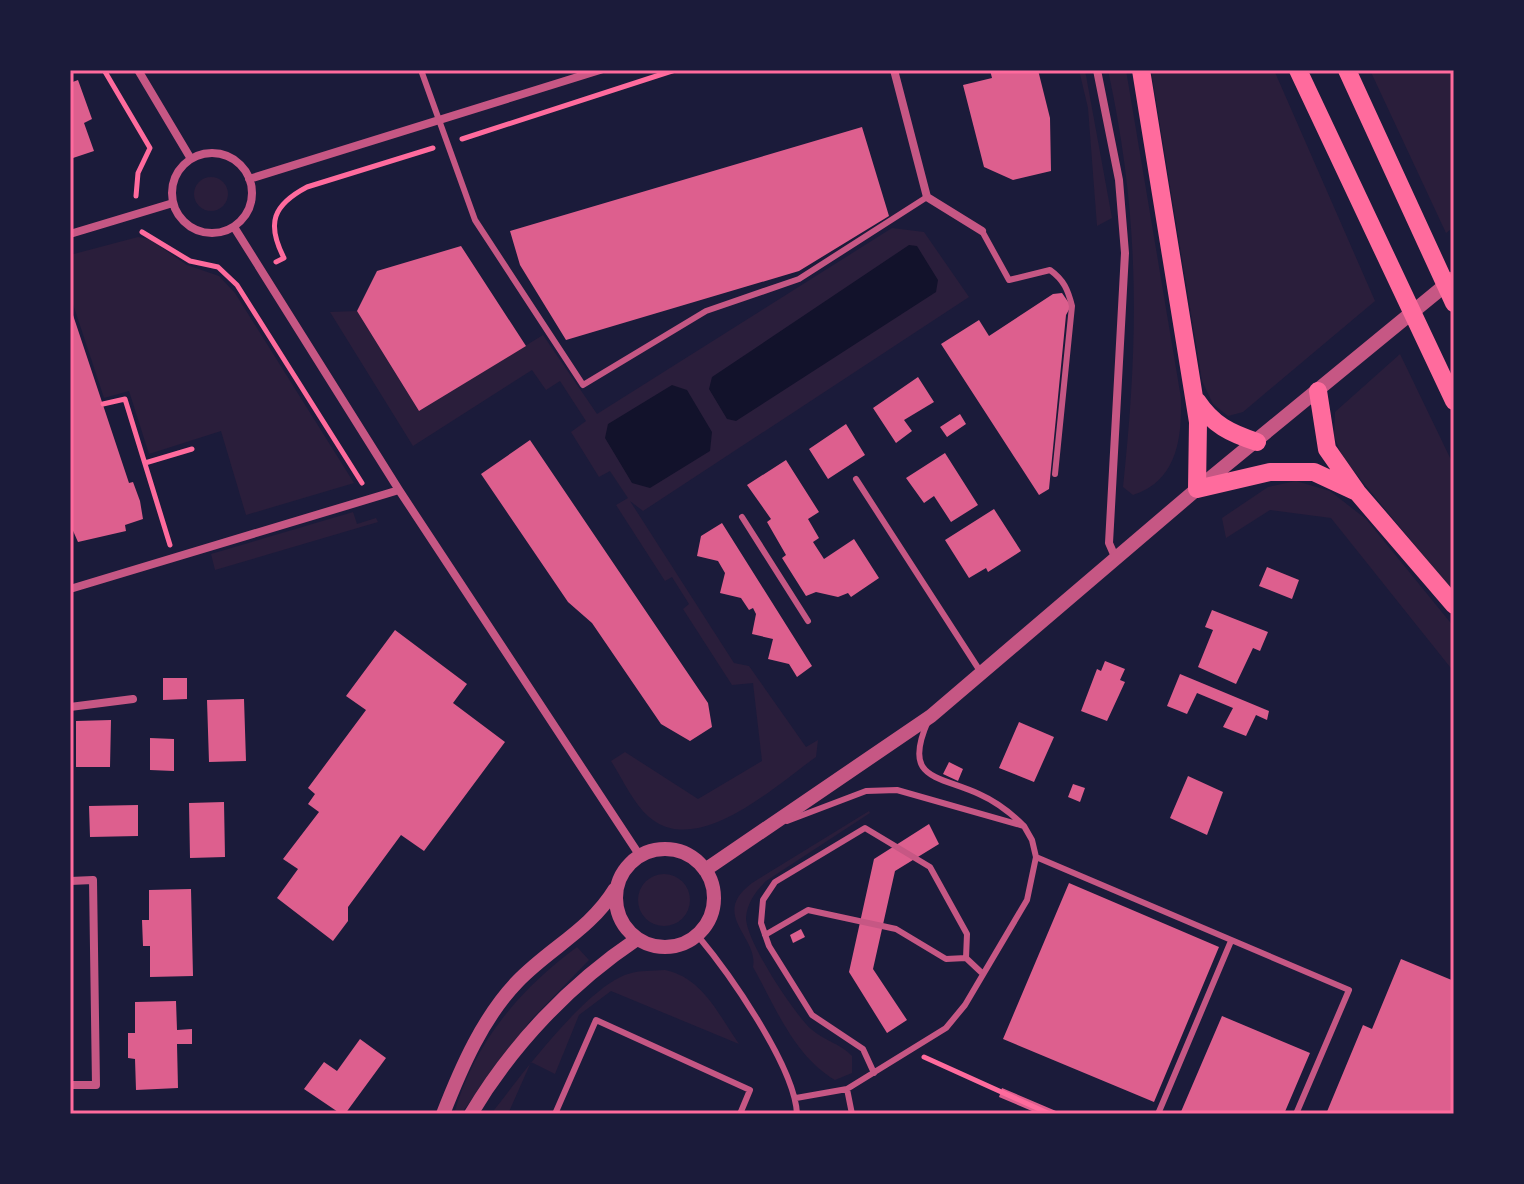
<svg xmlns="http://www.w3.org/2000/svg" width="1524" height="1184" font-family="'PT Sans Narrow',sans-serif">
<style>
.green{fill:#2a1e3b}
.water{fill:#12122b}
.building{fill:#dd5f8e}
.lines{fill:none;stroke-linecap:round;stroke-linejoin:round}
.path{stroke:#ff6b9d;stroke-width:5}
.service{stroke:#c65784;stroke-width:6}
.minor{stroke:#c65784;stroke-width:8}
.tertiary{stroke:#c65784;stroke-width:14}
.primary{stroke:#ff6b9d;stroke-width:18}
.neatline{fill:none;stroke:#ff6b9d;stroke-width:3}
</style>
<rect width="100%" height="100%" fill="#1b1b3a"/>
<path class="green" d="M1079 70H1085L1112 218 1097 226 1088 108Z
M1108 70H1126L1181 398C1182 439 1177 481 1133 495L1123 487C1139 337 1140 218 1108 70Z
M1151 70H1274L1375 301 1243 412 1228 416 1213 404 1202 381Z
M1370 70H1454V227L1446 233Z
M194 194a17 17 0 1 1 34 0a17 17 0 1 1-34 0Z
M892 228 924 232 969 297 643 511 630 501 734 663 749 666 806 747 818 740 816 757C776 785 698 859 649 817 633 803 622 778 611 761L625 752 698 799 762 761 753 683 732 685 683 609 689 604 672 577 665 581 616 505 628 498 610 471 599 477 571 432 586 421 560 381 546 390 532 370 413 446 330 312 357 311 419 411 543 335 597 414Z
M138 237 149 239 187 265 219 276 235 293 354 483 246 515 221 431 149 454 129 391 104 398 70 295V255Z
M1400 354 1454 466V593L1343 458 1334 436 1335 412Z
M1296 481 1330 491 1366 519 1454 627V672L1331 518 1270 510 1226 538 1222 518 1268 487Z
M353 512 357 524 376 518 378 522 215 570 211 554Z
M869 811 870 813 766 881C756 891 747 903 746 918 746 941 794 1014 811 1029 823 1040 841 1044 852 1056V1073L835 1080C794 1056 775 1006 753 967 759 937 709 915 752 883Z
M638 900a26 26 0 1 1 52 0a26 26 0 1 1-52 0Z
M577 947 589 960 530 1021 461 1114H454C474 1043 519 990 577 947Z
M665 970C703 978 718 1014 739 1044L611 991 579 1015 555 1074 531 1062 508 1114H491C519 1078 586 987 628 974 640 970 653 971 665 970Z"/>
<path class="water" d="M909 245 917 246 938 280 936 292 736 421 727 419 709 389 712 377Z
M672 385 687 390 712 432 710 451 650 488 632 483 605 438 608 424Z"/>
<path class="building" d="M990 70H1038L1050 118 1051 171 1013 180 984 167 963 85 992 78Z
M78 80 92 119 84 123 94 151 70 159V83Z
M862 127 889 216 799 271 566 340 520 265 510 231Z
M461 246 526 346 419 411 357 311 377 271Z
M1062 293 1071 306 1066 315 1049 489 1039 495 941 344 979 320 989 336 1053 294Z
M70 306 129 483 133 482 140 501 143 519 125 525 126 531 78 542 70 524Z
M918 377 934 402 904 420 912 431 896 443 873 408Z
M960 414 966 424 947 437 940 427Z
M846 424 865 455 828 479 809 449Z
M530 440 708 703 712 727 690 741 661 724 592 623 568 602 481 474Z
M945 453 978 505 951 522 934 496 924 503 906 478Z
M786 460 819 512 808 519 819 538 813 542 824 559 854 539 879 578 851 597 848 593 838 597 816 592 806 596 782 558 786 555 767 522 771 519 747 485Z
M994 509 1021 551 988 572 986 568 969 578 945 540Z
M722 523 812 666 797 677 789 664 768 659 773 639 752 634 756 614 753 608 749 610 741 598 720 593 725 573 718 561 697 556 701 536Z
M1267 567 1299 580 1292 599 1259 586Z
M1212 610 1268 632 1260 651 1253 648 1236 684 1198 667 1213 630 1205 627Z
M395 630 467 684 453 703 505 742 424 851 401 835 348 907V921L333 941 277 898 298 869 283 859 319 812 308 804 315 794 308 788 366 710 346 696Z
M1105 661 1125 669 1120 680 1125 682 1107 721 1081 711 1097 669 1101 671Z
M1180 674 1269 711 1267 720 1256 715 1246 736 1223 727 1233 708 1197 693 1187 714 1167 706Z
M163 678H187V699L163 700Z
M244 699 246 761 209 762 207 700Z
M111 720 110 767H76V721Z
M1019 722 1054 737 1034 782 999 768Z
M150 738 174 739V771L150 770Z
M949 762 963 769 958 781 943 774Z
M1188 776 1223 792 1207 835 1170 818Z
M1073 784 1085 788 1080 802 1068 797Z
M224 802 225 857 190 858 189 803Z
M138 805V836L90 837 89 806Z
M929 824 939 844 895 871 873 969 907 1020 887 1033 849 972 874 859Z
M1069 883 1219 947 1154 1102 1003 1039Z
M191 889 193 976 150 977V946H143L142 920H149V890Z
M801 929 805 937 793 943 790 935Z
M1401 959 1454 981V1114H1326L1363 1025 1372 1029Z
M176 1001 177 1030 192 1029V1044H177L178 1088 136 1090 135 1059 128 1058V1033H135V1002Z
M1222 1016 1310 1053 1284 1114H1180Z
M360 1039 386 1058 345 1114H341L304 1089 324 1062 337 1071Z
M1002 1088 1063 1114H1039L999 1097Z"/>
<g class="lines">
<path class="path" d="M104 70 150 148 138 173 136 196
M462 139 675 70
M142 232 190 261 218 267 237 285 362 483
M276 262 284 258C266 223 273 205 307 187L433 148
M103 404 125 399 170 545
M145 463 192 449
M924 1057 1050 1114"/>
<path class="service" d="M421 70 475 220 583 385 706 311 799 279 927 197
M982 231 1009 280 1050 270C1064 280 1068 290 1072 306L1055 474
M856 479 980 671
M742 517 808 621
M787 821 866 791 897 790 1024 826C1010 812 997 802 979 794 937 775 902 780 928 721
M1036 857 1349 990 1296 1114
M765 935 808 910 896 929 946 959 966 958
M698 936C729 973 795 1067 797 1114
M874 1073 863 1049 812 1015 769 946 761 923 763 900 775 882 865 828 930 867 967 934 966 958 983 974
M847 1089 852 1114
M796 1098 847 1089 946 1028 965 1005 1027 900 1036 857 1032 840 1024 826
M555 1114 596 1020 750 1090 740 1114
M1158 1114 1231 941"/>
<path class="minor" d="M138 70 191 159
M894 70 927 197 982 231
M1097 70 1119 180 1125 253 1109 543 1116 559
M172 193a40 40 0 1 1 80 0a40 40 0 1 1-80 0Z
M249 179 600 70
M234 227 399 490 640 856
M70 234 173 203
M70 589 399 490
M70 707 133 699
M70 881 93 880 96 1085H70"/>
<path class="tertiary" d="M616 898a49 49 0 1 1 98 0a49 49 0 1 1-98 0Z
M705 870 931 716 1197 489 1454 278
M443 1114C461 1068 483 1017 518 981 551 947 590 930 615 889
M471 1114C512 1045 570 984 637 939"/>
<path class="primary" d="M1141 70 1198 422 1197 489 1270 472H1314L1357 492
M1298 70 1454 401
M1347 70 1454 303
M1318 391 1327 449 1357 492 1454 605
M1197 401C1213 425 1230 433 1257 442"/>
</g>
<rect width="1524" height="1184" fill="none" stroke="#1b1b3a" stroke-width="144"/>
<rect x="72" y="72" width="1380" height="1040" class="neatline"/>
</svg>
